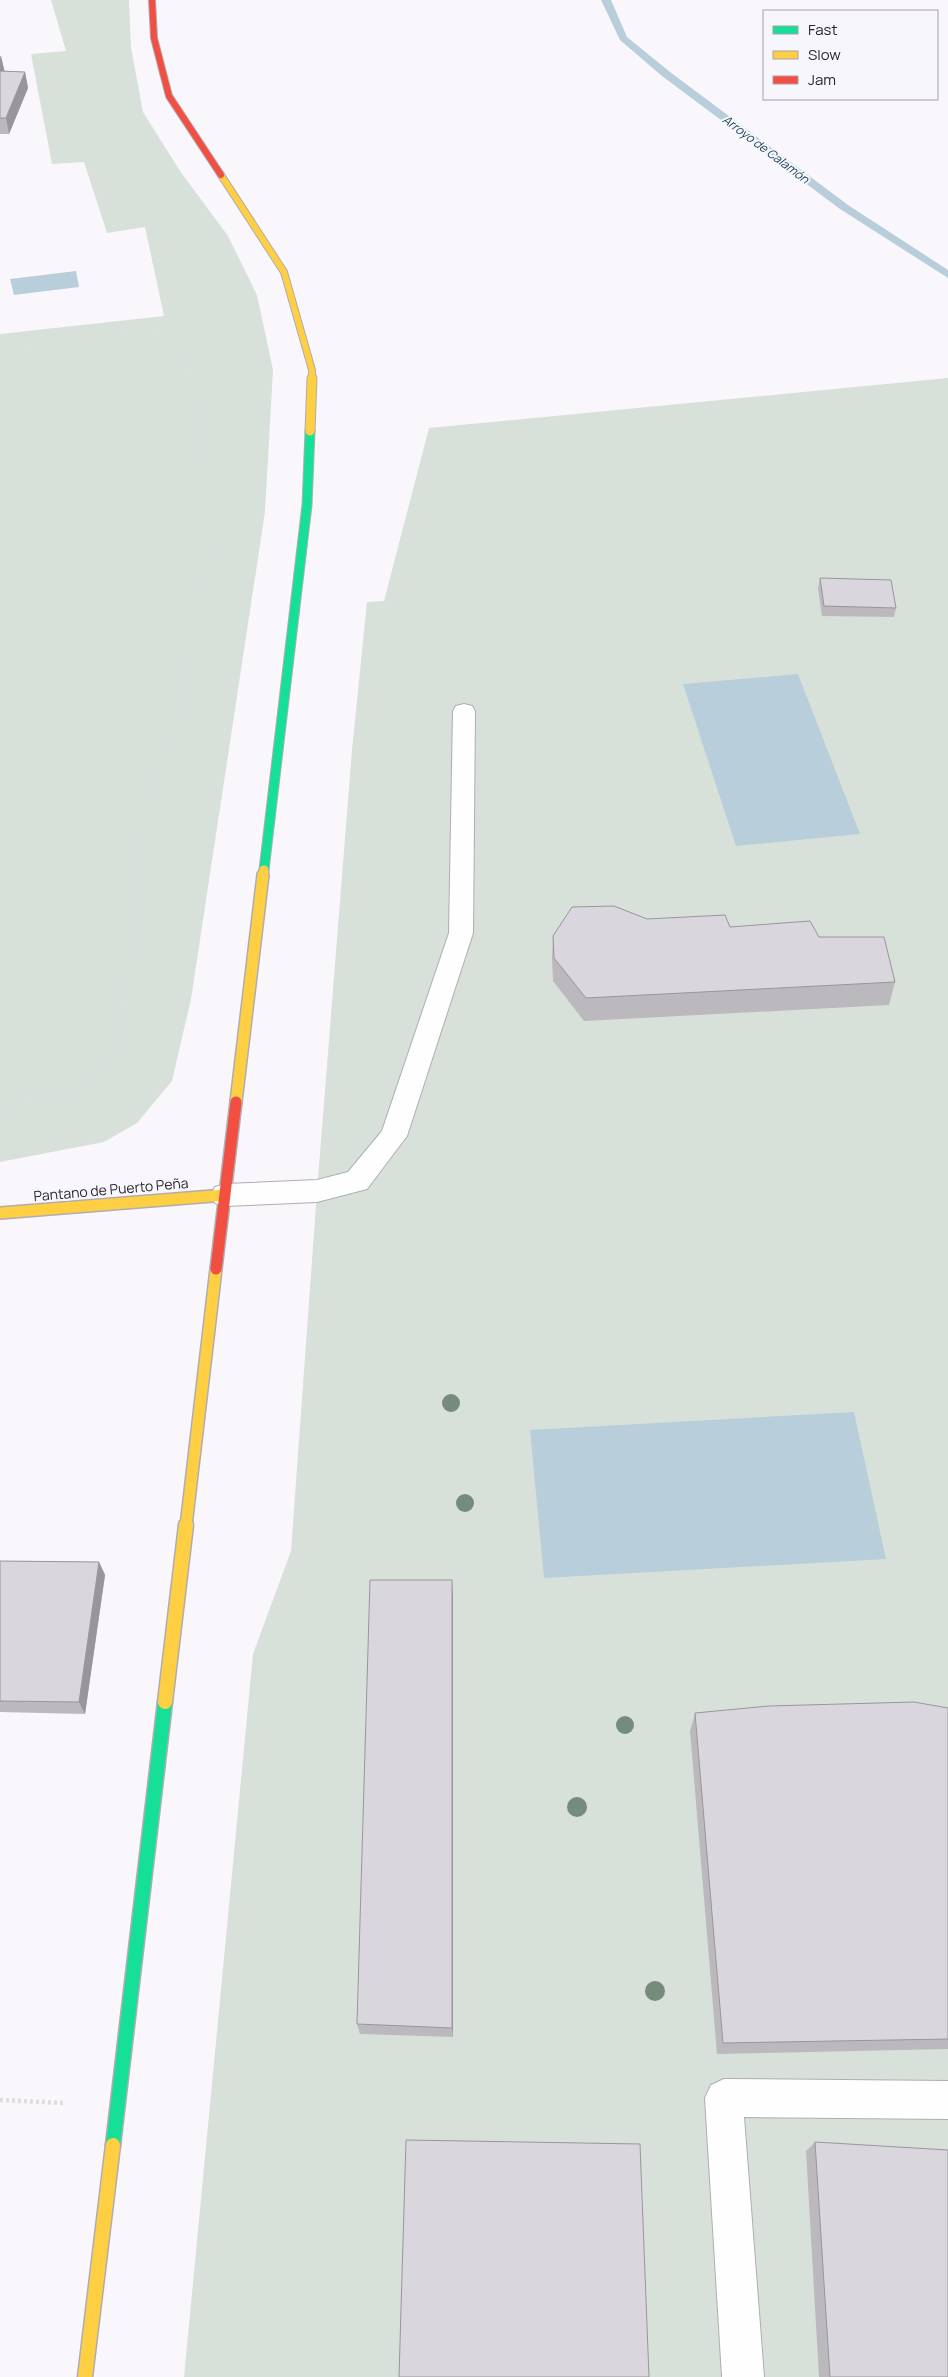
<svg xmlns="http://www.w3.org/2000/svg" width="948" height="2377" font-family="Manrope,sans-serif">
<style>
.green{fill:#d7e1d9}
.water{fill:#b8cedb}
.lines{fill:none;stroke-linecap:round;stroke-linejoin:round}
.stream{fill:#b8cedb;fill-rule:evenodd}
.lane-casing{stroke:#afadb2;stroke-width:2}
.fast-far1-casing{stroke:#afadb2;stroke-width:11}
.fast-casing{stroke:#afadb2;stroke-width:17}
.slow-far3-casing{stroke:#afadb2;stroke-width:8}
.slow-far2-casing{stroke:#afadb2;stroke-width:11}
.slow-far1-casing{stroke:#afadb2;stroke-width:14}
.slow-casing{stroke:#afadb2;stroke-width:17}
.jam-far1-casing{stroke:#afadb2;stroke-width:8}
.jam-casing{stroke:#afadb2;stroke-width:14}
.path-far3{stroke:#ddd;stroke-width:2;stroke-dasharray:1 1;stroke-linecap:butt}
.path-far2{stroke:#ddd;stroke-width:2.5;stroke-dasharray:2 2;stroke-linecap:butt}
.path-far1{stroke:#ddd;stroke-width:3;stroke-dasharray:2.5 2.5;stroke-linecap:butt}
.path{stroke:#ddd;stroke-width:4.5;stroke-dasharray:3 3;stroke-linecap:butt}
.lane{fill:#fefeff;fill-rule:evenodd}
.fast-far1{stroke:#16e098;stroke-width:9}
.fast{stroke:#16e098;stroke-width:14}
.slow-far3{stroke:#ffcf43;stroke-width:6}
.slow-far2{stroke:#ffcf43;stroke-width:9}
.slow-far1{stroke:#ffcf43;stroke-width:11}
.slow{stroke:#ffcf43;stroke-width:14}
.jam-far1{stroke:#f24e42;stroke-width:6}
.jam{stroke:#f24e42;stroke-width:11}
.tree{fill:#758b7b}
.wall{fill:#bbb9be}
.shaded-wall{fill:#98969b}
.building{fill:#d9d7dd;stroke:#98969b}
.labels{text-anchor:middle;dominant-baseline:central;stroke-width:4;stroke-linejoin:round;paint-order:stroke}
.far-water-label{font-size:12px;font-style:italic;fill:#123f52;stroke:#f8f6fd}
.street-label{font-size:14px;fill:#28262c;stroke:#f8f6fd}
</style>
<rect width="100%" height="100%" fill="#f9f7fc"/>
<path class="green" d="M51 0H129L131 48 143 112 180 171 228 236 257 295 273 370 265 512 191 999 172 1081 137 1123 104 1142 0 1162V334L164 316 145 227 107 233 84 162 52 164 31 54 66 51Z
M948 378V2377H184L253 1654 291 1551 317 1191 352 750 367 602 384 601 429 428Z"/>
<path class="water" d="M76 271 79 287 14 295 10 279Z
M798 674 860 834 736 846 683 684Z
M854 1412 886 1559 544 1578 530 1430Z"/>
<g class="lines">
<path class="stream" d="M601 0H611L627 37 670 72 848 205 948 270V278L840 209 662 76 620 40Z"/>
<g class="lane-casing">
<path id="lane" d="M464 704 472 706 475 711 473 933 407 1136 367 1189 317 1202 225 1206 215 1203 211 1195 215 1187 225 1184 317 1180 348 1172 382 1131 449 933 453 711 456 706Z
M724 2079 948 2081V2119L744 2117 764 2377H722L705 2098 711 2085Z"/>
</g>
<g class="fast-far1-casing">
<path id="fast-far1" d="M264 870 307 505 310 431"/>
</g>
<g class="fast-casing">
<path id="fast" d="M113 2145 165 1702"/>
</g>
<g class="slow-far3-casing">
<path id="slow-far3" d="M221 175 284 272 312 370V380"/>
</g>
<g class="slow-far2-casing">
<path id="slow-far2" d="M310 431 312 378
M263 876 264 870"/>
</g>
<g class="slow-far1-casing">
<path id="slow-far1" d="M236 1102 263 875
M0 1213 225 1195
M186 1526 216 1269"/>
</g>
<g class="slow-casing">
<path id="slow" d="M165 1702 186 1525
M85 2377 113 2145"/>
</g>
<g class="jam-far1-casing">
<path id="jam-far1" d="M152 0 154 38 169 96 221 175"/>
</g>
<g class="jam-casing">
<path id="jam" d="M216 1269 236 1102"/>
</g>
<path class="path-far3" d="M0 347 177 329 193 380"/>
<path class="path-far2" d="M137 876 145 798 189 702 192 621 211 552 207 457 192 378"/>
<path class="path-far1" d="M0 1106 78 1094 119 1050 137 875"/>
<path class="path" d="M0 2100 64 2103"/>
<use href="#lane" class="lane"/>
<use href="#fast-far1" class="fast-far1"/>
<use href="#fast" class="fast"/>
<use href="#slow-far3" class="slow-far3"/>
<use href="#slow-far2" class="slow-far2"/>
<use href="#slow-far1" class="slow-far1"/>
<use href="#slow" class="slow"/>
<use href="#jam-far1" class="jam-far1"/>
<use href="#jam" class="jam"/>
</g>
<g class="tree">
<circle cx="451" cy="1403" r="9"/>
<circle cx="465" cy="1503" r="9"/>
<circle cx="625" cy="1725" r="9"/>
<circle cx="577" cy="1807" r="10"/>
<circle cx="655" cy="1991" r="10"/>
</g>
<path class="wall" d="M0 56H1L4 71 25 72 28 88 9 134H0Z
M820 578 896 608 894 617 822 616 818 588Z
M647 919 819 937 895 982 889 1005 584 1021 553 981 552 959 553 936Z
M0 1561 99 1562 105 1575 85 1714 0 1712Z
M452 1580 453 2037 360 2034 357 2024Z
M948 1708V2049L717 2054 690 1731 695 1713Z
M815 2142 948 2377H819L806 2151Z"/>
<path class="shaded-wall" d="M1 56 5 73 0 83V59Z
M25 72 28 88 9 134 6 118Z
M99 1562 105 1575 85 1714 79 1702Z
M452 1580 453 1597V2037L452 2028Z"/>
<path class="building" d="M0 71 25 72 6 118H0Z
M820 578 891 580 896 608 824 606Z
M614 906 647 919 725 915 730 927 810 921 819 937H884L895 982 586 998 554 958 553 936 572 907Z
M0 1561 99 1562 79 1702 0 1701Z
M370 1580H452V2028L357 2024Z
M914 1702 948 1708V2039L723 2043 695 1713 769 1706Z
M406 2140 640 2144 649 2377H399Z
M815 2142 948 2150V2377H830Z"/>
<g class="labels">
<g class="far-water-label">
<text transform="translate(766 149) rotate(37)">Arroyo de Calamón</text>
</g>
<g class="street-label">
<text transform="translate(111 1189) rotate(-5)">Pantano de Puerto Peña</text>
</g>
</g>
<rect x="763" y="10" width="175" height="90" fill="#f8f6fd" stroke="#a5a3a9"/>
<rect x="773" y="26" width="25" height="8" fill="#16e098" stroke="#a5a3a9"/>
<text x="808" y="35" font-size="15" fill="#28262c">Fast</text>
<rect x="773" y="51" width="25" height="8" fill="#ffcf43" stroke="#a5a3a9"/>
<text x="808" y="60" font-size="15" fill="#28262c">Slow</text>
<rect x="773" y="76" width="25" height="8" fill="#f24e42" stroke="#a5a3a9"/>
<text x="808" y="85" font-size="15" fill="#28262c">Jam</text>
</svg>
